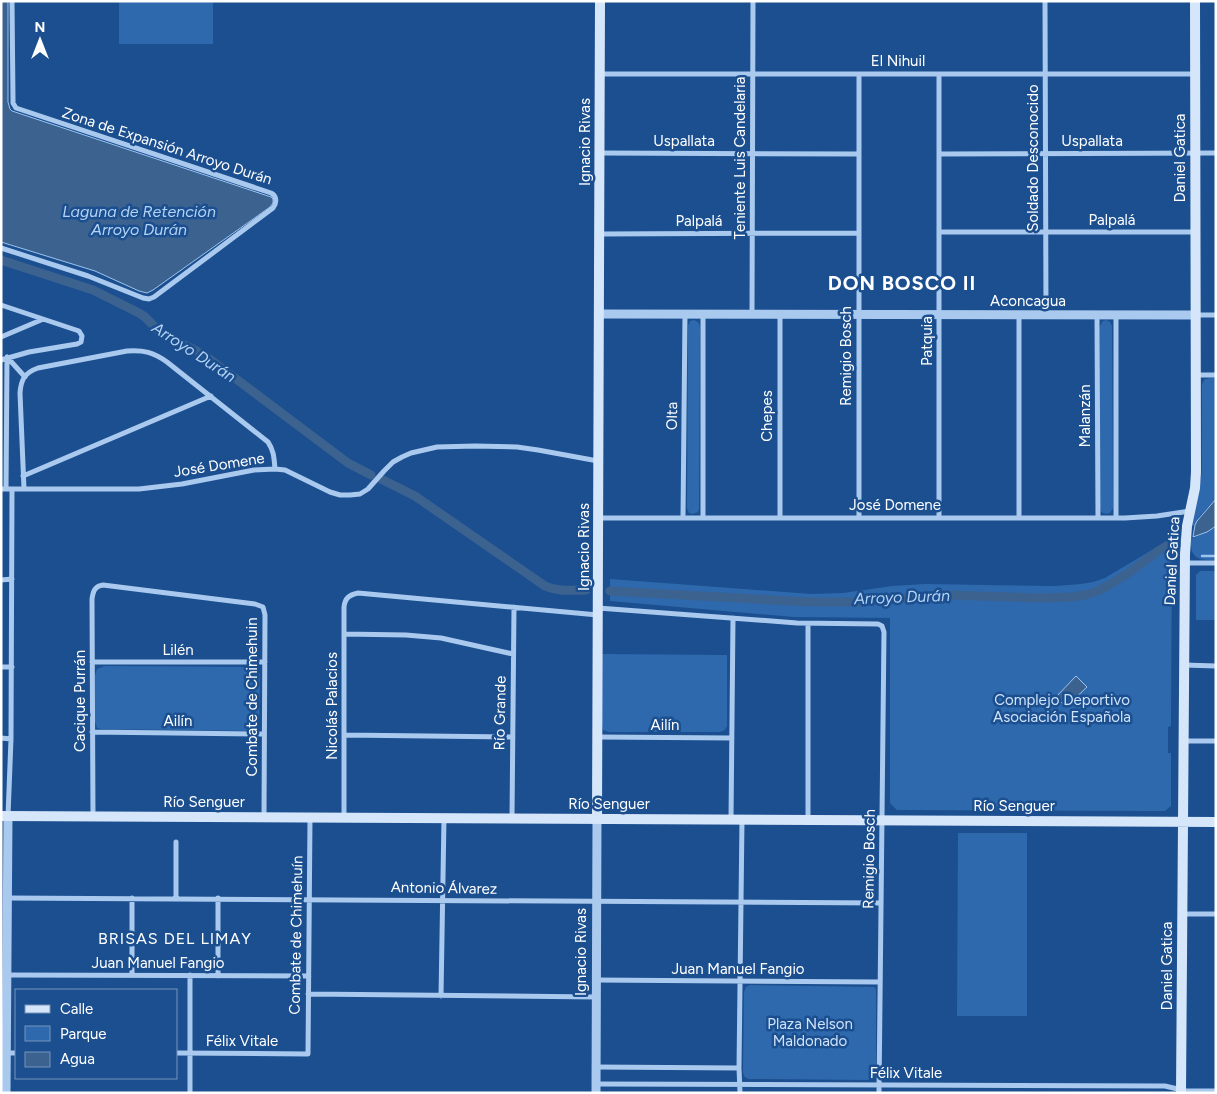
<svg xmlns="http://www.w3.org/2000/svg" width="1217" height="1094" font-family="Figtree,sans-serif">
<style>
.green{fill:#2e69ad}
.water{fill:#3c6290;stroke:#9cc4f0}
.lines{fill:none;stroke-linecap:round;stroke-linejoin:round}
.stream{stroke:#9cc4f0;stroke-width:2.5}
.canal{stroke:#3c6290;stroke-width:9}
.minor{stroke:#a9c9ee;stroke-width:5}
.tertiary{stroke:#a9c9ee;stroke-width:9}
.secondary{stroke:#d6e6fa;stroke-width:10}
.labels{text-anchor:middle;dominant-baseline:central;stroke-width:5;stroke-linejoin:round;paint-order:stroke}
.street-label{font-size:15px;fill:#fff;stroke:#1b4f8f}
.park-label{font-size:15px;fill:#cfe3fa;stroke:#1b4f8f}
.water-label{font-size:16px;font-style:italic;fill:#b5d3f5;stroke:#1b4f8f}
.neighbourhood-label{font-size:16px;letter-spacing:1px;fill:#fff;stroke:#1b4f8f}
.district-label{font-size:20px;font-weight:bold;letter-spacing:1px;fill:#fff;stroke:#1b4f8f}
</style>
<rect width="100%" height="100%" fill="#1b4f8f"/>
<path class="green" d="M119 1H213V44H119Z
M694 320 698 322 700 326 699 508 698 512 693 514 689 513 687 508 688 326 690 321Z
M1106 320 1110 322 1112 326 1113 508 1110 513 1106 514 1101 512 1100 508V326L1103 321Z
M1211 378H1216V499L1200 516 1195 525 1192 526 1202 472V384L1205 379Z
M1216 526V560C1198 560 1190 559 1191 539L1207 532Z
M1172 538 1171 726 1168 727V753H1171V806L1165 811 897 810 890 803V618L794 617 610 601V579L811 594 843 593 892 586 925 584 1055 586 1081 584 1093 582 1105 578Z
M1200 571H1216V620H1196V575Z
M602 654 727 655V726L725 730 720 732H609L603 730 602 725Z
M104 666 256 667 258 669 260 675 259 727 258 729 252 731 101 729 97 728 95 721V675L97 669Z
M958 833H1027V1016H957Z
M750 985 874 987 876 989V1072L875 1077 868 1080 751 1079C746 1079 744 1077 743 1072L744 992 746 987Z"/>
<path class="water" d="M1 1H8V102L10 109 12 111 271 197 273 199V203L270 207 153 290 147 293 139 291 95 271 1 242Z
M1216 499V526L1207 532 1193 537 1195 525 1197 521Z
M1076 676 1087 687 1066 707 1056 697Z"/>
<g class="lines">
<path class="stream" d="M1202 556H1216"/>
<path class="canal" d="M1 260 93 290 139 313 145 317 162 334 191 348 207 357 340 457 348 463 371 475
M381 479 415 496 545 586C558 592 572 590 586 590
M610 591 808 602H855L946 595 1042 598 1071 597 1085 595 1098 591 1109 585 1130 572 1158 551 1178 539"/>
<path class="minor" d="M1045 1 1046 314
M600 74H1195
M859 74V518
M939 74V518
M600 153 859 154
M939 154 1216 153
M939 232H1195
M600 234 859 233
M1 248 88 276 143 298 149 299 154 297 273 208C277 203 277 196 271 193L16 108 13 103V99L12 1
M1 305 79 331 82 336 81 342 77 344 29 352 1 360
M703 314V518
M752 314 753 1
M780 314V518
M1097 315 1098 518
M1196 315H1216
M1 337 41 320
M7 357 25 377
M1196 375H1216
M23 476 211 396
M1 489H139L182 484 254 470 275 469 285 470 330 492 340 495H350L360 494 368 489 384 471 393 462 402 457 411 453 437 447 475 446 517 447 538 450 598 461
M6 489 7 357
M24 489 20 393C21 380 24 373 38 368L127 351C144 350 153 352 167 362L268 442C274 451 274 458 275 469
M599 518H1125L1157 516 1190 511
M683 518 685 314
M1019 518V314
M1116 518V315
M1185 563H1216
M1 580 12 579
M598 608 797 623 878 624 882 626 884 632 879 1093
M344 634 406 635 441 638 513 654
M92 662H265
M1184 665 1216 666
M1 667H12
M92 732 264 734
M344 735 513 737
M598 737 732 738
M1 738 11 739
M1184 741H1216
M8 816 11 739 12 489
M93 816 92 599C93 591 95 586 103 585L255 604 263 607 265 615 264 817
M344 818V607C345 598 349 595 358 593L598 615
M512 818 514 607
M731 820 733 618
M808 820V624
M7 898C299 898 590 902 881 903
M132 898V975
M176 898V842
M218 898V976
M1182 914H1216
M7 975 309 976
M596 980 880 982
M308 994 596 997
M441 996 444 818
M6 1053H16
M176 1053 308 1054 310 818
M596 1067 739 1068
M596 1084 1165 1086 1186 1091H1216
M190 1093V975
M740 1093 739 1068 742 820"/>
<path class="tertiary" d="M599 314 1196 315
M6 1093 8 816
M596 1093 597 819"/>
<path class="secondary" d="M1 816 1216 822
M597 819 600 1
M1181 1093 1185 554 1187 526 1195 488 1196 472 1195 1"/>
</g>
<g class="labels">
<g class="street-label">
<text x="898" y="61">El Nihuil</text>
<text x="684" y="141">Uspallata</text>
<text x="1092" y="141">Uspallata</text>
<text transform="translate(585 142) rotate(-90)">Ignacio Rivas</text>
<text transform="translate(167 146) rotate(18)">Zona de Expansión Arroyo Durán</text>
<text transform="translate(740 158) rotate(-90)">Teniente Luis Candelaria</text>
<text transform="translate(1033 158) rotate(-90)">Soldado Desconocido</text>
<text transform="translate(1180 158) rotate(-90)">Daniel Gatica</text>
<text x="1112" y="220">Palpalá</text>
<text x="699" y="221">Palpalá</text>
<text x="1028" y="301">Aconcagua</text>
<text transform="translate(927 341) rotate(-90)">Patquia</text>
<text transform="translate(846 356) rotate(-90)">Remigio Bosch</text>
<text transform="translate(672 416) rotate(-89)">Olta</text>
<text transform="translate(767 416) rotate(-90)">Chepes</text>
<text transform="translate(1085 416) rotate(-90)">Malanzán</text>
<text transform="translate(219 465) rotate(-9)">José Domene</text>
<text x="895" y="505">José Domene</text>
<text transform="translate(584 547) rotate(-90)">Ignacio Rivas</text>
<text transform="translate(1172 561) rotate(-87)">Daniel Gatica</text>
<text x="178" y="650">Lilén</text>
<text transform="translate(252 697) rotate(-90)">Combate de Chimehuin</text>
<text transform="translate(80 701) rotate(-90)">Cacique Purrán</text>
<text transform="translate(332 706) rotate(-90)">Nicolás Palacios</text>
<text transform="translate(500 713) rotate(-89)">Río Grande</text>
<text x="178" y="721">Ailín</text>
<text x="665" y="725">Ailín</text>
<text x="204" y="802">Río Senguer</text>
<text x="609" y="804">Río Senguer</text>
<text x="1014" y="806">Río Senguer</text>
<text transform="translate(869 859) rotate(-89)">Remigio Bosch</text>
<text transform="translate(444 888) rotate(1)">Antonio Álvarez</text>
<text transform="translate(296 935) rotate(-89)">Combate de Chimehuín</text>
<text transform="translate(581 952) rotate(-90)">Ignacio Rivas</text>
<text x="158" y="963">Juan Manuel Fangio</text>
<text transform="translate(1167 966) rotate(-90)">Daniel Gatica</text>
<text x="738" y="969">Juan Manuel Fangio</text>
<text x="242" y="1041">Félix Vitale</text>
<text x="906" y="1073">Félix Vitale</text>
</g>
<g class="park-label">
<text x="1062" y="700">Complejo Deportivo<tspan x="1062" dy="17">Asociación Española</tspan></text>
<text x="810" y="1024">Plaza Nelson<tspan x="810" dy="17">Maldonado</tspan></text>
</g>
<g class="water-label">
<text x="139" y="211">Laguna de Retención<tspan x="139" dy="18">Arroyo Durán</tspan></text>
<text transform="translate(194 352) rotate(33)">Arroyo Durán</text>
<text transform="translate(902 597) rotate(-2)">Arroyo Durán</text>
</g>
<g class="neighbourhood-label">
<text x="175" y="938">BRISAS DEL LIMAY</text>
</g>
<g class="district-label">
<text x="902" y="283">DON BOSCO II</text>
</g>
</g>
<rect width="1217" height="1094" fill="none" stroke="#ffffff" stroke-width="5"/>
<rect x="15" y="989" width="162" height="90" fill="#1b4f8f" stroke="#7695bc"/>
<rect x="25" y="1005" width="25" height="8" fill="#d6e6fa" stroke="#7695bc"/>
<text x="60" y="1014" font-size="15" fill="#ffffff">Calle</text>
<rect x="25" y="1026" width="25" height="15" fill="#2e69ad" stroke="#7695bc"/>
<text x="60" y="1039" font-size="15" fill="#ffffff">Parque</text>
<rect x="25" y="1052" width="25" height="15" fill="#3c6290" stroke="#7695bc"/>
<text x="60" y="1064" font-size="15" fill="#ffffff">Agua</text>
<g transform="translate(40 40)" stroke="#1b4f8f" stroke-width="4" paint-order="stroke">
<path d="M0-4L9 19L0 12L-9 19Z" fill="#ffffff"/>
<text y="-8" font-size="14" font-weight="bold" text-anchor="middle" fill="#ffffff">N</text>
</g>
</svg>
